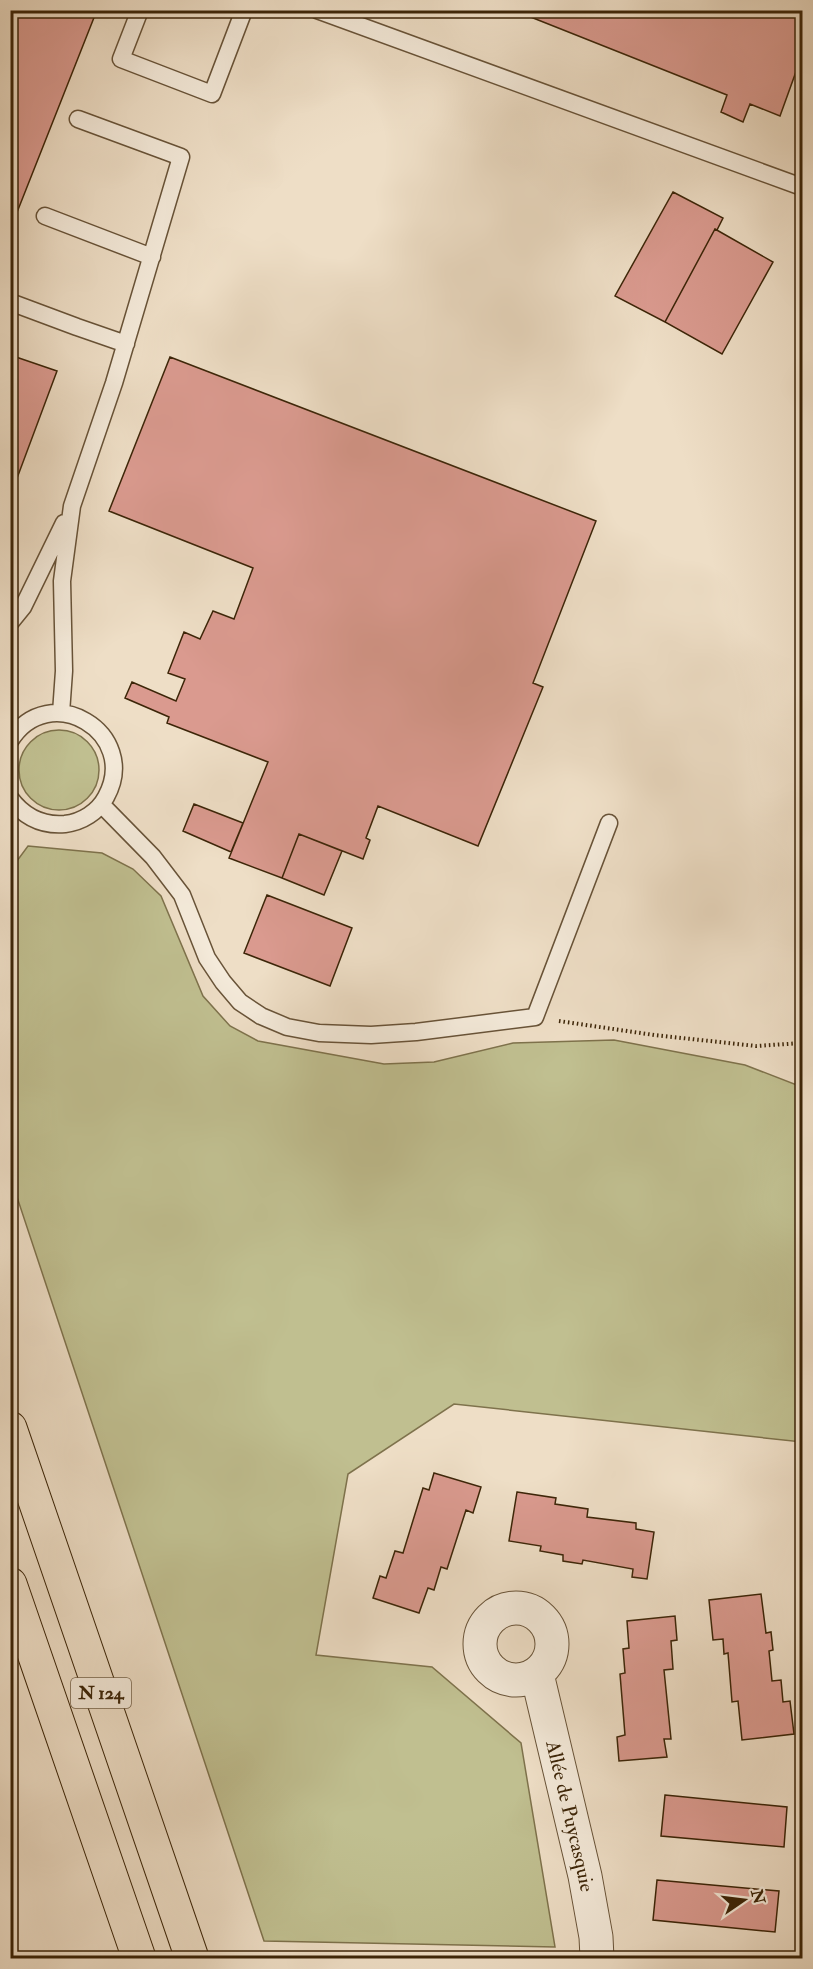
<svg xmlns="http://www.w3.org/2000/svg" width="813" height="1969" font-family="'IM FELL Double Pica',serif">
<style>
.green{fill:#c0bf90;stroke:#7e724c;stroke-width:1.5}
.building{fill:#da9a8f;stroke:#3c2508;stroke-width:1.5}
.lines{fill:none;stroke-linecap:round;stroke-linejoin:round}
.service-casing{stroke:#685338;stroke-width:19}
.minor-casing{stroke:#685338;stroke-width:35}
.trunk-casing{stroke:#3c2508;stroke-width:35}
.path{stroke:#3c2508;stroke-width:4;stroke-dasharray:1.5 3;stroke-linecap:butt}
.service{stroke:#f4eada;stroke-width:16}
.minor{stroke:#f4eada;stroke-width:33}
.trunk{stroke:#eedec6;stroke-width:33}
.labels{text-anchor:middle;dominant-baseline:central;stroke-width:4.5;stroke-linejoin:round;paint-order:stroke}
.shield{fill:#f4eada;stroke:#736047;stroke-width:1.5}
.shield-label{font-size:18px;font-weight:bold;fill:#3c2508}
.street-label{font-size:20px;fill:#3c2508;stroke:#f4eada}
</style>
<rect width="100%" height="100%" fill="#eedec6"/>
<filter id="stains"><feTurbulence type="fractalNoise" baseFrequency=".00333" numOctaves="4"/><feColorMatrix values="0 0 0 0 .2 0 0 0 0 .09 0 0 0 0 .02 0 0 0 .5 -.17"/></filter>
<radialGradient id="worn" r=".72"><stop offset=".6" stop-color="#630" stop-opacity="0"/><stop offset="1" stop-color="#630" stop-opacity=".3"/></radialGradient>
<path class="green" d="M19 770a40 40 0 1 1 80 0a40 40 0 1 1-80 0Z
M28 846 102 853 133 869 161 896 203 996 230 1026 258 1041 384 1064 434 1062 513 1043 614 1040 745 1065 802 1087V1442L454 1404 348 1474 316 1655 432 1667 521 1743 555 1947 264 1941 11 1179V869Z"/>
<path class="building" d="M10 10H97L10 230Z
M513 10H781L802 19V55L780 116 750 104 743 122 721 112 727 95Z
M673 192 723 218 717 230 715 229 665 322 615 296Z
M715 229 773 262 722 354 665 322Z
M16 357 57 371 10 497V370Z
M170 357 596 521 533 683 543 687 478 846 378 806 366 838 370 840 363 859 299 834 282 878 229 858 268 762 167 723 169 717 125 698 132 682 176 701 185 679 168 673 184 632 200 639 213 611 234 619 253 568 109 511Z
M194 804 243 823 231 852 183 831Z
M299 834 342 851 324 895 282 878Z
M267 895 352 928 330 986 244 953Z
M434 1473 481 1487 473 1513 466 1510 447 1569 441 1567 434 1590 428 1588 419 1613 373 1598 380 1576 386 1578 395 1551 403 1553 423 1488 429 1490Z
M517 1492 556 1498 555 1504 588 1509 587 1517 636 1523V1529L654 1532 647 1579 632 1577 633 1569 583 1560 582 1564 563 1561V1555L540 1551 541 1546 509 1541Z
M761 1594 766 1633 771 1632 773 1650 769 1651 772 1681 781 1680 783 1702 790 1701 794 1734 742 1740 738 1701 732 1702 728 1653 724 1654 723 1639 713 1640 709 1600Z
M675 1616 677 1640 671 1641 673 1669 664 1670 671 1739H664L667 1757 619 1761 617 1737 625 1735 620 1674 625 1673 623 1649 629 1648 627 1621Z
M665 1795 787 1807 784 1847 661 1836Z
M657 1880 779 1891 775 1932 653 1920Z"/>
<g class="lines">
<g class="service-casing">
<path id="service" d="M140 10 121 59 212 94 244 10
M317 10 802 187
M45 216 152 257
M10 302 77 327 126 344
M10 623 23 607 64 523
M61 713 64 671 62 581 72 506 114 383 181 157 78 119
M10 741C49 678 141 733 106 797 98 812 82 822 65 824 42 826 24 817 10 798
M102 805 153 857 182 895 207 958 223 982 240 1002 261 1016 287 1027 319 1033 371 1035 416 1032 535 1017 609 823"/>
</g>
<g class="minor-casing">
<g id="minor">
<circle cx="516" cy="1644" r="36"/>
<path id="s1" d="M537 1674 585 1876 596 1937 597 1958"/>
</g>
</g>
<g class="trunk-casing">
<path id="trunk" d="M10 1428 192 1958
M10 1584 139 1958"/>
</g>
<path class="path" d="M559 1021 654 1035 756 1046 802 1043"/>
<use href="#service" class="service"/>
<use href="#minor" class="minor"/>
<use href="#trunk" class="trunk"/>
</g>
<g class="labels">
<rect class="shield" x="71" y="1678" width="60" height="30" rx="4.5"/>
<g class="shield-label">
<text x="101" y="1693">N 124</text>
</g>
<g class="street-label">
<text stroke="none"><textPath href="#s1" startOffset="146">Allée de Puycasquie</textPath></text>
</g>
</g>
<rect width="813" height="1969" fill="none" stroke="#eedec6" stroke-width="36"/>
<rect x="12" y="12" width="789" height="1945" fill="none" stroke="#3c2508" stroke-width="3"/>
<rect x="18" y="18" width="777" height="1933" fill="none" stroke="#3c2508" stroke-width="1.5"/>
<g transform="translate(744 1900) rotate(76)" stroke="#f4eada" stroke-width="4.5" paint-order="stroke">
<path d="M0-4.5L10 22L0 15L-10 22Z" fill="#3c2508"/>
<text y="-9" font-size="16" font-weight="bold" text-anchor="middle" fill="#3c2508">N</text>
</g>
<rect width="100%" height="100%" filter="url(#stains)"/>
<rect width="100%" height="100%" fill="url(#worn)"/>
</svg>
